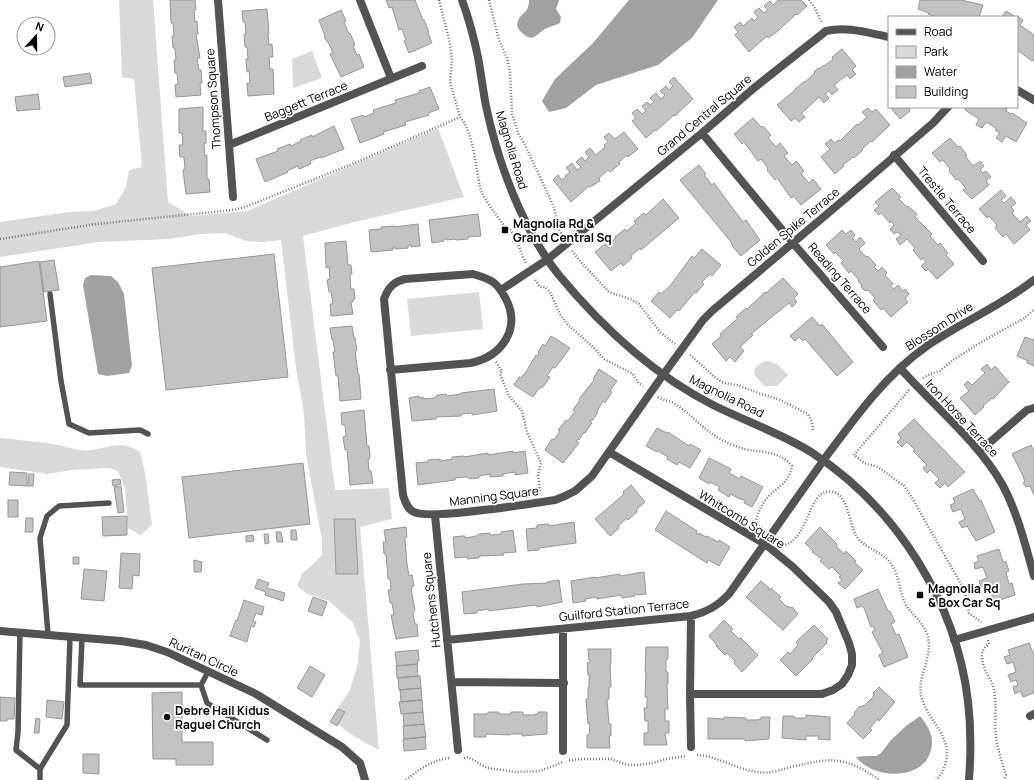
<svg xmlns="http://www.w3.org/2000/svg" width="1034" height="780" font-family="Manrope,sans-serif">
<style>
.green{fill:#dadada}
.water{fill:#a1a1a1}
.building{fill:#c3c3c3;stroke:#979797}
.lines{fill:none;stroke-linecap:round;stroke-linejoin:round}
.path{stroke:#757575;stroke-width:2.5;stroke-dasharray:1 2;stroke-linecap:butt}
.service{stroke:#535353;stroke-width:5.5}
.minor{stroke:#535353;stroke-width:8}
.tertiary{stroke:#535353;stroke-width:8}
.poi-dot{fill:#000;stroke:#fff;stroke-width:1.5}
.labels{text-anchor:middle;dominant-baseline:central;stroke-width:3.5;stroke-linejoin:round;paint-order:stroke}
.street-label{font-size:12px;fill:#000;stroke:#fff}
.poi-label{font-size:12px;font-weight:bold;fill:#000;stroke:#fff;text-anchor:start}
</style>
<rect width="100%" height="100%" fill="#fff"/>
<path class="green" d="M119 0H153L168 202 191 216 247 211 438 128 464 197 354 222 303 236 335 490 389 488 392 519 360 527 379 750C361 741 346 732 331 718L349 692 357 667 360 641 353 623 329 601 307 594 297 586 303 572 309 568 322 555V540L306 454 304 414 296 368 281 240 264 242 246 241 225 233 202 234 169 239 99 242 0 257V222L69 212 94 211 116 204 126 187 129 170 142 167 134 79 122 77Z
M312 51 322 78 293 88 292 59Z
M479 292 483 329 411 336 407 299Z
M768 361 777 364 788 375 777 386H764L754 374 755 368 763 362Z
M0 438C17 440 35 441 52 444 66 446 79 452 92 450 112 447 121 440 140 452L145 473 152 525 140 535 128 528 125 488 118 471 109 468 72 470 47 474 0 467Z"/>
<path class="water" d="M529 0H559L556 9 561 17 560 23C555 26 550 26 545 29 534 36 534 43 521 32 518 29 516 26 518 21 521 12 529 14 529 0Z
M629 0H718L692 38 658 65 596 85 566 108 549 112 542 101 555 79 593 43Z
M91 275 111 276 118 282 124 294 132 366 129 373 107 376 98 374 83 285 85 278Z
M920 716C924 721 929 728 931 735 933 740 932 748 930 753 921 780 874 780 856 757L867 756H876L881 753 891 740 906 726Z"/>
<path class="building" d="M170 0H195L196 10H194L195 22 197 21 198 34H196L200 58H197L199 70H201L202 83H200L201 95 176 97 175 85 178 84 177 73H175L174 60H176L175 48H173L172 36H174L173 23H171Z
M386 0H415L423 20H424L429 32 428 33 432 43 409 53 404 41 406 40 402 29 399 30 392 7 389 8Z
M778 0H801L807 6 797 15 796 14 778 31 768 38 767 36 749 52 735 35 738 32 734 27 740 22 743 26 752 18 754 21 758 17 754 12 759 8 764 13 768 10 764 6 770 1 773 5Z
M920 0H961L983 5 979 17H937L928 14 929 13 918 9Z
M267 9 269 33H268L269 45 272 44 273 57H269L270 69H273L274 94 248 96 247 83H250L249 71 247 72 246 59H248L247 47H245L244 34H246L245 22H243L242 11Z
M341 10 346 21 344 22 349 34 350 33 355 45 353 46 357 55 359 54 364 67 341 77 330 54 333 53 328 42H327L324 37 325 36 319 20Z
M1006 11 1016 17H1002Z
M1017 16 1023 20 1020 25 1034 35V60L1032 61 1017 50Z
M842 49 856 66 852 70 856 74 850 79 847 75 834 85 838 90 832 95 829 91 825 94 829 98 824 103 819 97 801 114 805 117 799 122 795 118 791 121 777 105 795 90V89L805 81V82L815 73 814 72 818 68 819 69 824 65V66L833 59 832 57Z
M90 73 92 83 65 87 63 77Z
M674 77 693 99 675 116 674 115 656 131 655 130 646 138 632 121 636 118 632 113 637 109 642 114 646 111 642 106 647 102 650 105 654 102 650 98 656 93 661 99 665 95 660 91 666 86 669 90 673 86 669 82Z
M430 87 439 109 428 113 429 115 405 122 406 125 383 132 384 134 360 143 351 119 363 115 364 117 374 113 373 110 396 103 395 100 419 93V91Z
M38 94 40 109 17 111 15 97Z
M203 107V131H206V143H204L205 156 207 155V179H209L210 192 186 194 183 170 185 169 184 157H180L179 145H183L182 133H179V109Z
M890 107H912L909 109 910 111 900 119Z
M966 107H1003L1007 109 1006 111 1011 114 1012 113 1027 123 1016 142 1006 136 1002 142 996 138 1000 133 995 130 996 128 986 122 982 128 976 125 979 119 965 110Z
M868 108 872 112 876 109 890 125 872 142 871 141 862 149 863 150 854 158 853 157 843 165 844 166 835 174 821 157 830 149 825 144 831 139 834 143 839 140 840 141 857 124 858 125 867 117 862 112Z
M753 118 761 127 763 126 771 135 768 138 776 147 780 143 788 153 784 156 792 165 796 161 804 171 801 174 809 183 813 179 821 189 801 205 793 196 791 198 777 178 775 180 767 170 768 168 761 159 758 161 744 142 742 144 734 134Z
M334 126 344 149 321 158V157L310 161 311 164 299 169 298 166 287 171 288 172 265 182 256 159 278 151 277 149 290 144 291 146 301 141 300 140 312 135V137Z
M624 132 638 149 628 157 627 155 619 162 620 164 610 172 608 170 599 178 600 181 590 187 589 186 571 202 553 180 558 175 562 180 566 177 565 176 570 172 566 168 572 163 577 170 581 167 576 162 582 157 585 161 589 157 585 152 590 148 596 155 605 147 604 145 608 142 604 137 609 133 615 139Z
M950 138 958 147 960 146 967 155 965 156 973 166 980 161 984 166 980 170 983 173 986 171 991 177 986 181 989 185 972 199 963 190 966 188 958 179 956 180 949 171 950 169 943 160 940 162 932 153Z
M699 165 706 174 704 175 712 185 714 183 743 222 746 220 760 240 741 256 733 247 731 242 680 180Z
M892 188 901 197 899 199 907 207 908 206 917 214 915 217 932 234 930 236 938 245 940 243 948 253 946 255 954 264 937 279 928 269 926 271 921 266 926 262 923 258 921 260 913 250 915 248 907 239 900 245 896 239 901 235 897 232 894 234 890 229 894 225 891 221 890 223 881 213 879 215 874 210 879 206 875 202Z
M1001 190 1006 196 1001 200 1004 203 1011 197 1016 203 1011 207 1014 211 1012 213 1020 222 1027 216 1031 221 1026 225 1030 230 1014 244 1006 234 1003 237 995 228 997 225 989 216 987 218 979 209Z
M663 199 679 218 641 250 640 248 631 256 632 258 623 266 621 263 611 271 595 252 605 244 607 246 616 238 615 237 625 229 627 231 636 223 634 221 644 213 646 215Z
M478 214 481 236 468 237V239L456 240 455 239 447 240V239H444V241L432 243 429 220Z
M418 224 420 246 411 247V245L408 246V248L395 249V247H393V250L371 252 369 230 381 229V227L394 226V227Z
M842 230 846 234 851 230 855 235 852 238 856 242 860 237 865 243 859 249 866 257 868 256 876 265 874 267 878 271 882 267 887 273 885 275 893 284 890 286 894 289 898 285 903 291 905 289 909 294 905 299 908 302 891 317 883 308 881 310 873 300 875 298 868 290 865 291 861 287 862 286 858 281 859 280 851 271 849 273 841 263 844 261 835 252 834 254 826 245Z
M346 241 348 265H351L352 274H350V277L351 289H354L355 299H353V302H351L353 314 331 316 330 304H333L331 292H329L327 280 330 279 329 267 326 268 325 243Z
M702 249 721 265 712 276 710 274 702 282 704 284 696 293 695 292 679 311 677 310 670 318 651 301 659 292 661 294 670 286 692 256 694 258Z
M274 254 288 377 166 390 152 268Z
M54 260 59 290 44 292 40 262Z
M39 261 47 321 0 327V267Z
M783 278 798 294 794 298 797 302 792 307 789 303 751 334 753 335 740 347 744 351 735 362 730 357 726 361 712 344 721 336 720 334 738 318 736 317 746 308 747 309 765 292 766 293Z
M812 317 820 326 822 324 853 362 837 376 805 339 803 341 799 337 795 341 790 336Z
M352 326 354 338H355L357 350 355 351 358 374H359L361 399 340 401 338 376H336L333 352H335L333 340H332L330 328Z
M551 336 570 348 555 368 553 367 547 376 550 377 542 388 540 387 533 397 514 385 519 377 521 378 523 375H524L536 355 538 356 539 353 538 352 543 344 545 346Z
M1025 337 1034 340V366L1027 363 1028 361 1017 356Z
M987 364 991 370 995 366 1009 382 993 399 992 398 983 406 984 407 975 415 960 398 969 391 964 385 968 381 972 385 985 373 981 369Z
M599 369 617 381 610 391 612 392 605 403 603 401 597 411 598 412 593 420H592L590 421 592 423 585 433 584 432 579 440 578 439 576 441 579 443 563 463 545 450 552 439 554 440 560 431 558 430 566 420 568 421 575 411 573 410 580 400 579 399 594 380 593 379Z
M494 389 497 411 472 415V413L461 414V416L436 417V419L412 421 409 398 419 396V398L423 397V399L434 398 437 395 446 394 447 396 461 394V393Z
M364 410 367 446H369L370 456 369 459H368L369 471H371L373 483 350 485 347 449 345 450 343 437 346 436 345 425H342L341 413Z
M914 419 965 472 948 487 945 483 940 488 935 483 939 479 930 470 927 473 923 468 927 465 913 451 915 450 907 442 902 447 897 442 901 438 898 434Z
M657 428 667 433 668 432 689 446 690 444 701 450 690 468 679 462 677 465 667 459 668 457 658 451 657 452 646 446Z
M1031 445 1033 449H1034V495L1030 486 1026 487 1023 483 1025 482 1023 476 1012 454Z
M513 451V453L525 451 528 473 515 475V472L503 474V476L490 477V474L479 476V478L470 479 467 477 455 478V480L418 485 416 463 428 462V460L440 459V461L452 459V457L464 456V457L488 453V455Z
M709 458 731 469 729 473 740 479 741 476 763 487 752 507 744 503 745 501 742 499V500L730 494 729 497 718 490 720 487 710 482 709 484 699 478Z
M303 463 310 524 189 538 182 477Z
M10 472 27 473V486L9 485Z
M29 474H34L33 486H28Z
M120 479 121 484 113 486 112 480Z
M631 485 645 502 636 510 637 512 628 520 627 518 618 526 619 528 610 536 595 519 622 496 624 493 623 492Z
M121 486 124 512 118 513 114 487Z
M973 489 979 500H981L995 532 976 541 967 526 962 528 959 522 965 519 961 509 953 512 950 505 955 503 953 498Z
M8 500H18V517H8Z
M666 511 697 531 696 533 698 534 699 533 706 537 707 536 718 542 719 540 730 547 719 566 708 560 707 563 655 530Z
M127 516V535L103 536 102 517Z
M26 518H33V532H25Z
M334 519H355L358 574H336Z
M574 522 576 543 539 548V550L528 551 526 529 537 528V525L549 524V526Z
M406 527 407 537H405V540L407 564 409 576 412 575 414 586H412V589H411L415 610 413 613 415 624H417L418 636 396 639 391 615H394L392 603H390L388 590H391L390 579H388L386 554H384L383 542H386L384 530Z
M820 527 837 544 836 546 844 554 846 551 856 561 854 562 863 570 845 589 838 583 842 580 839 577 841 576 832 567 829 569 820 561 822 559 812 552 813 551 805 543Z
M291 530H296L297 540H291Z
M513 530 516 552 503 553 504 555 479 556V558L467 559V557L455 558 453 537 462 536H465V538L476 536 479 534 490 533V535L501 534V532Z
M276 532H281L283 542H277Z
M264 534H268L269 543 265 544Z
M253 535 254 541 246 542V536Z
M999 549 1003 562H1006L1009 571 1006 572 1009 584 1012 583 1015 595 994 602 990 590 988 591 987 585 981 587 979 581 987 578 983 567 975 569 974 563 979 561 977 556Z
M121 553 140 554 139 576 133 575 132 589 119 588Z
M73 557H79V564H73Z
M194 560 202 562 201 572H194Z
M84 569 107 571 104 601 81 599Z
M644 572 646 594 637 595V594H634L635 596 622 598 621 595 597 599V597L585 599 586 601 573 603 571 581 595 577V578L620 574V576Z
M258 579 269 583 267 588 285 593 283 601 265 595 266 592 255 588Z
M559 580 562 602 537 607 536 605 489 611 488 609 477 611V613L464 614 462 592 523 584 547 583V582Z
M761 581 769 588 768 589 769 590 771 588 781 597 779 599 787 607 788 606 791 608 792 607 798 614 783 630 746 597Z
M878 589 888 611H890L895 622 891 624 896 635 899 634 908 657 884 667 879 655 883 653 872 632 875 630 873 626 871 627 864 608 862 606 857 608 854 599Z
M313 597 327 602 322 616 308 611Z
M244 600 264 607 262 615 256 613 253 621 256 622 254 627 251 626 247 642 230 636 236 620 237 621Z
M724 620 733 629 731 631 739 639 741 638 758 655 742 672 734 663 735 661 727 653 725 655 716 646 717 645 709 636Z
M814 625 828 639 826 641 827 643 812 658 813 659 796 676 780 660 788 652 790 654 798 645 796 642Z
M1029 643 1034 655V693L1023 697 1021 691 1015 694 1013 687 1018 685 1016 680 1011 682 1008 675 1016 672 1013 662 1007 664 1004 657 1010 655 1008 650Z
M646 647H668V659H666V672H668V684H667L668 709H665V721H669V733H665L667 745H644V733H648V721H645L644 708H647V697H645L646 672H645Z
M588 649H611V663H610L611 687H609V699H607L609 724H611V736H609L610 748H587V735H589L590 723 588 724 586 699H588V687H589V677H590V675H588L587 663 590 662V660H589Z
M418 650 419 661H417L418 664 397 666 395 652Z
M417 664 418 676 397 678 396 666Z
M310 666 325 675 312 697 297 688Z
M418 676H420L421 688 399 690 398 678Z
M879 687 895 702 879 721 878 719 870 728 872 730 863 739 847 723 855 714 854 713 860 706 861 707 863 705 864 706 873 697 874 694 873 693Z
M421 688 422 700 401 702 400 690Z
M182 692V742H213V765H176V759H153L152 693Z
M0 697 15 698 14 719H7V721H0Z
M47 700 64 702 62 719 46 717Z
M422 700 423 712 401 714 399 702Z
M338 709 345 712 337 726 330 722Z
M423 712 424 724 404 726 403 714Z
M489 712H499V714H511V712H523V715H535V714H538V712H547V734L522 736 523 734H510V735L486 734V737H474V714H486Z
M806 715 830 717V740L818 739 819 736H806V740L782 738 783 716H794V718H806Z
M724 717 746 718V720H757L761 719V717H770L769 739 745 741V739H708V718L724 719Z
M36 718 40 719 39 733H34Z
M424 724 426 737 404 739 403 726Z
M425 737 426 749 404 751 403 739Z
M83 754H99V774L83 773Z"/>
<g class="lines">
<path class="path" d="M439 0 450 43 452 61 450 82 460 117C473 130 476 169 480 187 482 196 495 214 501 221 503 225 507 227 510 230 518 239 520 253 526 263
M489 0 499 40 507 58 510 72 512 114 518 133 525 145 548 194 554 208 558 228 562 235
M809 0 815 8 822 23
M0 239 96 224 233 210 245 207 350 165 460 117
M572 251 579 260 609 292 630 299 639 304 660 332 675 344
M535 280 540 287H545L550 292 560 314 568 325 593 347 604 359 633 374 638 382 643 386
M690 355 717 379 724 383 737 385 761 394 778 399 808 414 812 422 813 430
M496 362 502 371 500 374 509 396 522 411 527 432 541 463 538 475 540 492
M923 378 930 374 940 371 953 360 983 341 1023 319 1034 310
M909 390 854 455 864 463 878 467 904 486 911 496 961 584 965 593 969 613 981 622
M658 397C664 401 670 400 675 404 693 415 705 432 724 441 730 444 738 447 744 449 763 453 778 450 792 466 788 485 779 485 768 497 761 505 758 513 755 523L764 529
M781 541 785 545C809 536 808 496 826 492 849 487 848 524 857 537 865 548 879 551 888 560 900 573 898 590 906 605 912 615 923 622 927 634 935 657 915 676 922 699 929 722 954 738 945 765 943 771 941 775 936 780
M988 640 989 644C984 647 981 652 982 659 983 670 992 679 994 690 997 705 994 721 996 736 997 749 1002 762 1006 775L1004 780
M697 755C718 756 737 770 758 772 769 774 781 770 791 767 833 757 844 756 880 780
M464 758 468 757 487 768 517 772 540 771 563 762
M569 760 583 759H611L627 765H637L653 763 666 759 686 756
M406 780C419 769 434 759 451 758"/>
<path class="service" d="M50 294 61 381 69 424 89 433 140 430 148 434
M20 632 18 732 16 750 40 769 67 725 70 637
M48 634 40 538 47 516 59 506 109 503
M82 638 80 685H201L208 672
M201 685 207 703 267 740
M40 769V780"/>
<path class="minor" d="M218 0 233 197
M360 0 391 78
M1017 90 1034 100
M702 133 793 243 883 347
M229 145 422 66
M894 155 983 261
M501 290 548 259 702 133 754 88 826 31C847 26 868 33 889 37
M900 368C933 405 978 442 1002 484 1017 511 1026 547 1034 576
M390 370 471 363C502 356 521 329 506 299 502 292 499 286 493 282 487 278 480 276 473 274L405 279C393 282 388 288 384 299L403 495C405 501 407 509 414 512 428 520 521 505 542 502L555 500 565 496 575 491 592 476 663 375 703 320 712 311 846 198 933 123 948 107
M980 451 1027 410 1034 408
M609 452 765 544 793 567 829 602 836 612 849 643 852 654V665L848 675 842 684 833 690 822 694H690
M435 515 458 750
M0 631 121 641 146 645 167 652 256 694 342 747 360 763 365 780
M447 640 691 616C707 612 718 606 729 594L823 461
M954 640 1034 617
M452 682 564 683
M1030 716 1034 714
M691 747 690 694 691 616
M563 751V629"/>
<path class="tertiary" d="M462 0C469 19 474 38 478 57 481 74 483 90 486 106 498 163 522 228 558 274 601 326 652 374 713 405 745 421 780 433 811 452 895 506 956 601 968 701 971 727 971 753 969 780
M823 461C854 419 884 376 927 346 962 322 1001 306 1034 280"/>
</g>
<g class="poi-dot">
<rect x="501" y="226" width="8" height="8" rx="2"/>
<rect x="916" y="591" width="8" height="8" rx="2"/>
<circle cx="167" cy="717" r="4"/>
</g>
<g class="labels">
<g class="street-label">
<text transform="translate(213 99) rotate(-94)">Thompson Square</text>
<text transform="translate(306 101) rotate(-22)">Baggett Terrace</text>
<text transform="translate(704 115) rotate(-40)">Grand Central Square</text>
<text transform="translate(512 150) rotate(73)">Magnolia Road</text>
<text transform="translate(947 200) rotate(50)">Trestle Terrace</text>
<text transform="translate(793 227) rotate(-40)">Golden Spike Terrace</text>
<text transform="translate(840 278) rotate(49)">Reading Terrace</text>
<text transform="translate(939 326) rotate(-33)">Blossom Drive</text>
<text transform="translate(727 396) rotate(26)">Magnolia Road</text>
<text transform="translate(962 418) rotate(47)">Iron Horse Terrace</text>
<text transform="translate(494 496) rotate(-7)">Manning Square</text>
<text transform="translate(742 519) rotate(32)">Whitcomb Square</text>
<text transform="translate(431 600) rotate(-96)">Hutchens Square</text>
<text transform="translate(624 610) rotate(-6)">Guilford Station Terrace</text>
<text transform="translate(204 657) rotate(25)">Ruritan Circle</text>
</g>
<g class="poi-label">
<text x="513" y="223">Magnolia Rd &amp;<tspan x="513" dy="14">Grand Central Sq</tspan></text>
<text x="928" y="588">Magnolia Rd<tspan x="928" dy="14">&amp; Box Car Sq</tspan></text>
<text x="175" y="710">Debre Hail Kidus<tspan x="175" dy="14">Raguel Church</tspan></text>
</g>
</g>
<rect x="888" y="16" width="130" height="92" fill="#ffffff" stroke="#999999"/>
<rect x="896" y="29" width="20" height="6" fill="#535353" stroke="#999999"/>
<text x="924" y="36" font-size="12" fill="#000000">Road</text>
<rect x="896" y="46" width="20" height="12" fill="#dadada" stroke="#999999"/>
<text x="924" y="56" font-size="12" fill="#000000">Park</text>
<rect x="896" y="66" width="20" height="12" fill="#a1a1a1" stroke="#999999"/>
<text x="924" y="76" font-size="12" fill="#000000">Water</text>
<rect x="896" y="86" width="20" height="12" fill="#c3c3c3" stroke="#999999"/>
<text x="924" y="96" font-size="12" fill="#000000">Building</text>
<g transform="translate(36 36) rotate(21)"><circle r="19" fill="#ffffff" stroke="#999999"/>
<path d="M0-3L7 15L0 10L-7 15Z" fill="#000000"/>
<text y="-6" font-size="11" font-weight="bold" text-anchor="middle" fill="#000000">N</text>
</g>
</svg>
